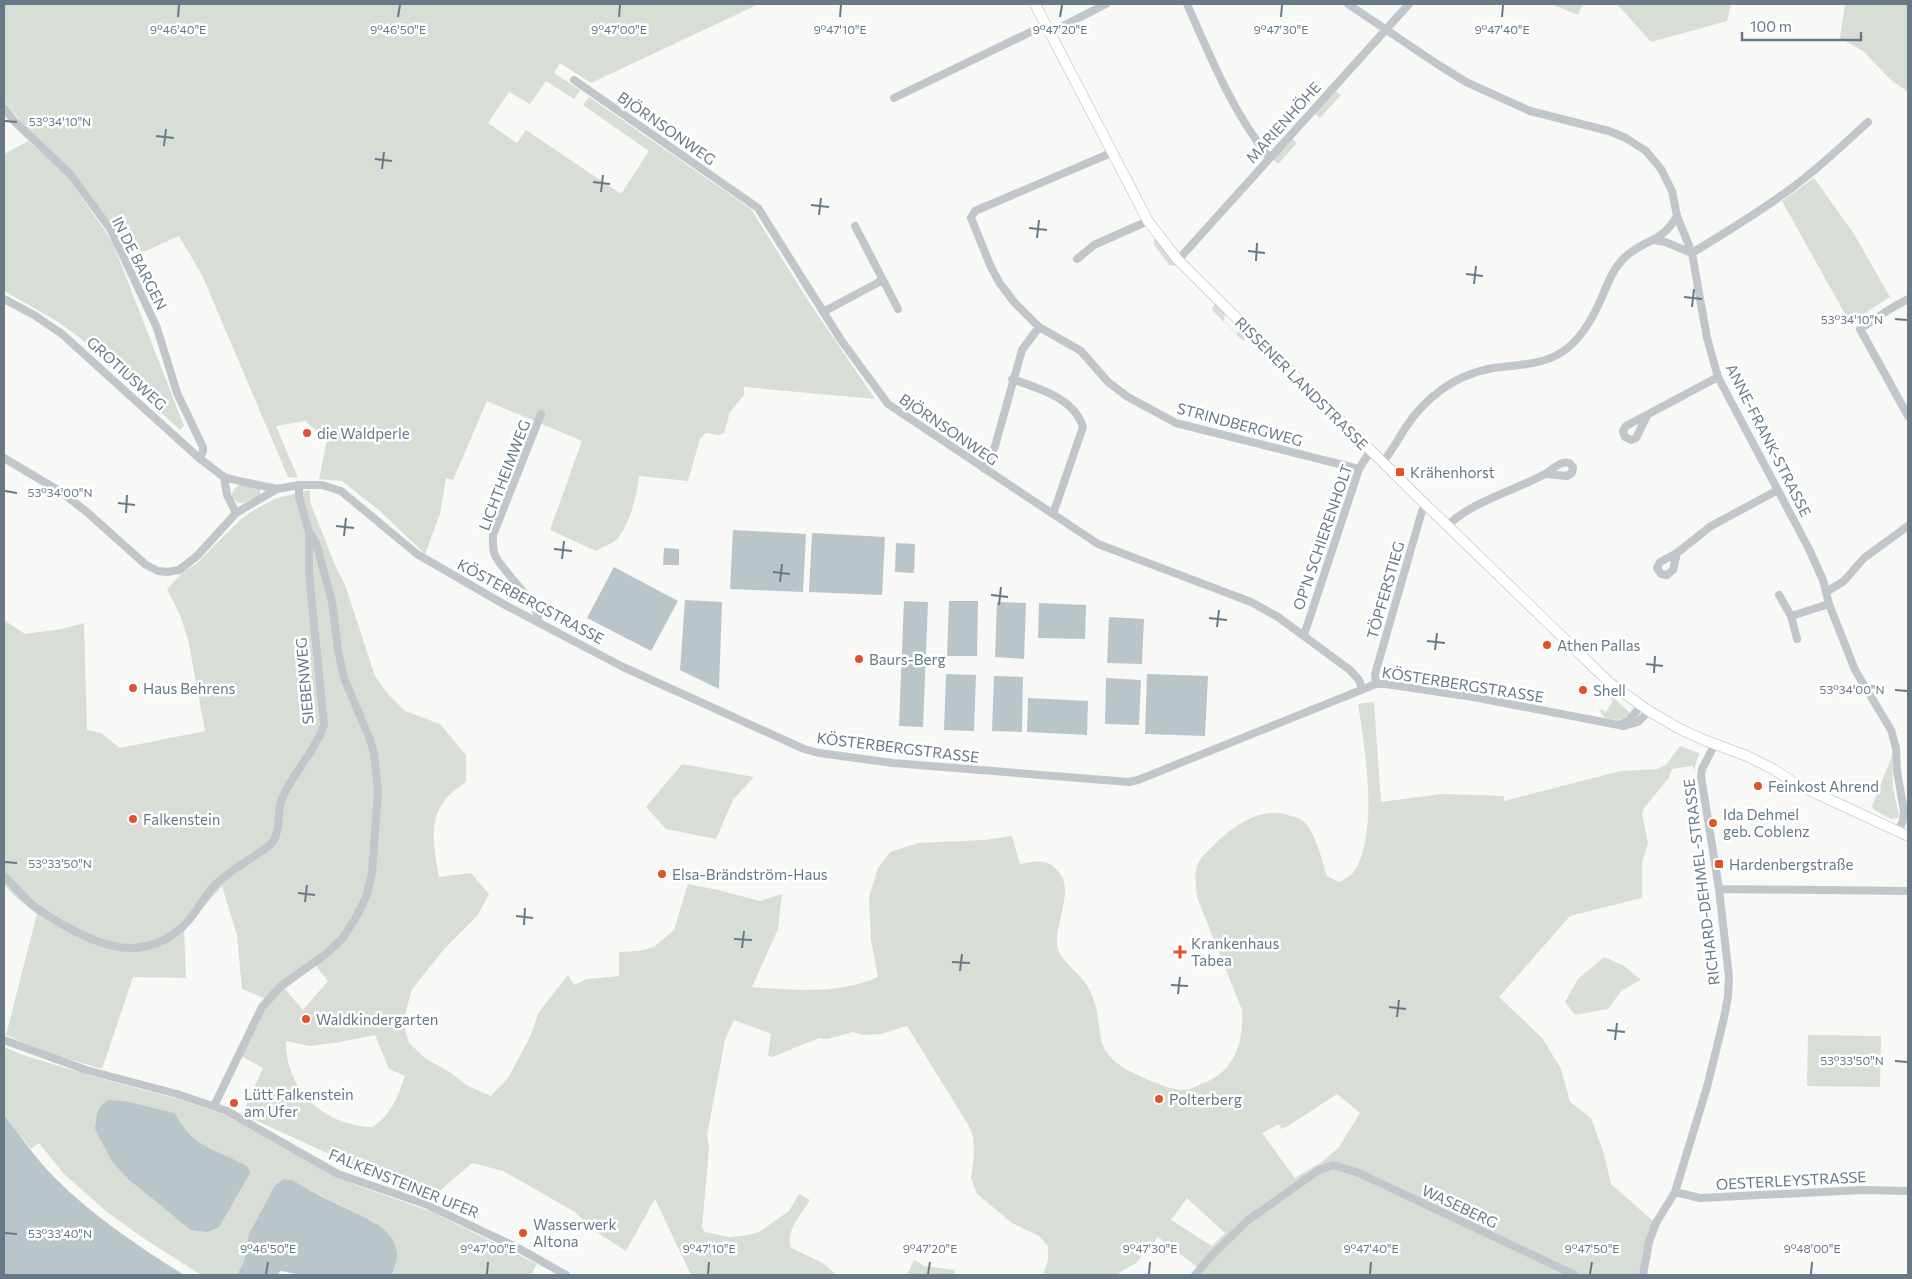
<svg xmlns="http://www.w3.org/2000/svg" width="1912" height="1279" font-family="Commissioner,sans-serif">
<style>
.green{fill:#d8ddd5;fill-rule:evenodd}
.water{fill:#b9c5c9}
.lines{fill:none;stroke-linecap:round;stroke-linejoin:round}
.major-casing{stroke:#b3b8bc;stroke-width:11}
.minor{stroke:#c1c6ca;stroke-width:8}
.major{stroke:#fff;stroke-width:10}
.ticks{fill:none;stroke:#677987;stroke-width:2}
.poi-dot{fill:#e45129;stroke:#fff;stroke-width:2}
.labels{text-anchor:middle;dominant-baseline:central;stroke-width:5;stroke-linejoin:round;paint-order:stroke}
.street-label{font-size:15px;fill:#677987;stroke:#fff}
.poi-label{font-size:15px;fill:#677987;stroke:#fff;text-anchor:start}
.ticks-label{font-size:12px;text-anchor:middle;fill:#677987;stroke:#fff;stroke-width:5;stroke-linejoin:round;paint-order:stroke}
</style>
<rect width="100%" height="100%" fill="#f8f8f6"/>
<path class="green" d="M4 4H759L591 83 560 63 554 73 580 90 574 99 546 81 530 104 509 92 488 123 517 143 526 130 621 194 649 151 583 105 589 97 751 209 809 302 875 399 744 387V395L730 412 724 433 719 435 706 433 700 439 688 481 639 476C637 495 630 524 617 539 612 544 602 547 596 551L550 530 582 441 487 401 453 480 446 478 440 514 425 554 380 511 342 481 319 479 327 440 305 421 276 426 298 478 288 477 202 275 179 236 130 258 72 172 30 133 4 101Z
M1551 4H1583L1578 15Z
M1617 4H1731L1727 21 1651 42Z
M1845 4H1908V92L1891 80 1863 51 1840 38Z
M1335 91 1341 95 1320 118 1315 114Z
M1292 138 1297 143 1278 164 1273 159Z
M28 141 64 172 112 241 184 426 180 430 84 341 57 321 4 291V154Z
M1814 178 1854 234 1890 297 1850 323 1782 201Z
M1154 239H1155L1176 266 1169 265 1154 245Z
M1215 303 1225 313 1224 321 1237 334 1239 326 1247 335 1243 341 1213 311 1212 309Z
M239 485 260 489V495L244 503H238L232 497C232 491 234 488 239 485Z
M310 490V502L335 565 345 585 375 676 388 694 405 711 440 724 466 755V782C459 787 450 793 445 800 427 823 435 851 439 877L471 873 489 894 478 915 445 948 412 989 403 1022 409 1043 425 1058 451 1073 468 1086 491 1096 508 1078 530 1037 539 1012 568 975 574 985 587 979 619 976V952L639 951 654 947 674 930 688 884 718 890 760 901 782 894 778 929 752 987C794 990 838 995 878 977L871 940 869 897 878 868 890 852 918 843 984 840 1012 836 1020 864C1035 861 1047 858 1058 871 1075 890 1055 922 1057 945 1059 961 1078 971 1086 984 1093 994 1097 1008 1098 1020 1101 1034 1099 1043 1109 1055 1117 1066 1132 1072 1144 1078 1156 1083 1171 1090 1184 1090 1189 1090 1194 1087 1199 1085 1234 1073 1244 1045 1242 1010L1197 897C1196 886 1193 870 1200 860 1203 855 1209 850 1213 846 1233 826 1261 805 1291 816 1294 817 1299 818 1302 820 1315 829 1322 861 1327 876L1339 882C1343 880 1349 877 1352 874 1380 839 1365 747 1358 704L1374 702 1381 802 1441 794 1504 796V801L1621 771 1657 769 1666 765 1680 746 1699 753 1694 771 1693 766 1672 769 1669 778 1644 808 1642 814 1648 843 1642 863V898L1570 916 1499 997 1543 1039 1561 1069 1570 1102 1591 1118 1604 1154 1611 1184 1653 1221 1640 1275H1201L1202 1273 1196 1266 1158 1237 1136 1263 1120 1272 1118 1275H1043L1048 1260V1246L1039 1236 1012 1223 977 1194 971 1178 974 1155 973 1137 969 1126 907 1026 881 1034 863 1035 853 1032 827 1039 819 1038 772 1057 768 1056 771 1034 734 1020 725 1040 707 1135 709 1149 702 1227 705 1232 729 1237 748 1235 759 1232 789 1211 799 1194 810 1200C801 1215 785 1231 791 1248L823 1263 837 1275H691L655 1199 626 1251 593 1230 575 1212 503 1171 472 1163 429 1200 242 1114 263 1068 241 1056 263 1013 271 1001 242 989 237 935 222 886 184 929 186 978 133 977 102 1069 48 1053 6 1035 37 914 12 894 4 884V620L25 634 62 629 84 623 87 730 101 733 120 748 205 731 188 639 180 615 167 589 183 572 196 564 241 519 254 510 277 498ZM315 965 328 981 303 1010 285 989ZM375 1035 389 1069 405 1076C398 1097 391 1115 372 1127 324 1126 285 1089 286 1041L309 1046 335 1043ZM1337 1094 1360 1113 1339 1147 1323 1161 1295 1178 1262 1133 1279 1124 1281 1129 1288 1126ZM1187 1198 1225 1233 1212 1246 1171 1220Z
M1607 696H1612L1631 714 1626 719 1616 720 1605 718 1599 710 1600 709 1606 712 1613 701Z
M1892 756 1893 789 1899 815 1898 818 1891 819 1874 810 1872 806Z
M682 764 754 777 733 800 716 839 666 829 646 807Z
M1604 957 1623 965 1641 980 1622 990 1608 1009 1575 1015 1565 1002 1578 979Z
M1808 1035 1881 1036 1880 1087 1807 1086Z
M4 1047 23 1055 95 1077 178 1099 225 1115 356 1185 432 1212 537 1264 531 1275H392L397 1257 374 1222 339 1206 292 1180 283 1179 275 1185 249 1234 244 1261 237 1275H201L142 1237 108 1213 64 1174 39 1143 31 1149 4 1115ZM109 1100 125 1101 175 1113C178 1119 180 1126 185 1131 197 1145 221 1157 239 1162L170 1213 150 1197Z
M914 1260 925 1266 954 1270 955 1275H907Z"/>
<path class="water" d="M733 530 806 534 803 592 730 589Z
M812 533 885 537 882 595 809 592Z
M896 543 915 544 914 573 895 572Z
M664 548 679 549V565H663Z
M614 567 678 601 651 651 587 618Z
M685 600 722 602 719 689 680 670Z
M904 601 928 602 923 727 899 726Z
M949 601H978L977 656H947Z
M997 602 1026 603 1024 659 995 657Z
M1039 603 1086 605 1085 639 1038 638Z
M1109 617 1144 619 1142 664 1107 663Z
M946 674 976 675 974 731 944 730Z
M1147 674 1208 676 1205 736 1145 734Z
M994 676 1023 677 1022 732 992 731Z
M1106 678 1141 680 1139 725 1105 724Z
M1028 698 1088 701 1087 735 1027 732Z
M109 1100 125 1101 175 1113C191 1147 217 1150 247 1166L250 1173 219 1227 208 1232 191 1230 128 1179 111 1160 95 1129 97 1114 101 1105Z
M4 1115C20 1135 36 1159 55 1178 93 1216 138 1246 184 1275H4Z
M283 1179 292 1180C307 1188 321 1197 336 1204 357 1215 398 1226 397 1257 397 1262 393 1270 392 1275H301L281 1271 276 1275H237L244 1261 249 1234 275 1185Z"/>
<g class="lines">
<g class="major-casing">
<path id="major" d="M1035 4 1148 221 1178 260 1427 506 1610 683 1649 711 1680 729 1704 740 1747 756 1773 769 1796 784 1908 836"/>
</g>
<path class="minor" d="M1187 4C1210 56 1233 113 1269 157
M1348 4 1437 64 1466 82 1530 111 1609 131 1626 138 1646 151 1661 169 1672 191 1677 216 1692 253 1707 338 1718 377 1809 549 1823 580 1829 604 1855 670 1891 730 1896 748 1897 771 1904 811 1903 821 1898 831
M1049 33 1106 4
M574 80 758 208 841 340 888 404 1098 544 1251 602 1278 617 1350 670 1359 680 1362 688
M894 98 1045 25
M4 108 14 121 70 174 111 230 157 328 177 393 203 447V452L199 458
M1111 153 975 211 971 218 991 267 999 282 1014 302 1039 327 1081 351 1108 382 1128 397 1176 423 1359 469
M855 226 883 280
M1654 240 1665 242 1692 253
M1692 253C1725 233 1758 213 1789 190 1817 170 1842 146 1868 122
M1077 259 1094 245 1148 221
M1178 260 1409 4
M4 299 34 315 62 334 199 458 224 477 239 481 277 489 299 485H322L341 491 417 554 505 605 623 667 804 749 819 753 893 763 1129 782 1138 780 1376 684H1386L1473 697 1624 726 1638 722 1649 711
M1908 299 1890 309 1860 329 1908 416
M823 312 883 280 898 309
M1012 379C1038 388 1074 398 1083 427L1053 514
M1647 416 1636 438 1631 440 1625 437 1623 431 1626 426 1718 377
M4 458 61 492 88 513 146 565 158 571 167 572 179 570 197 556 236 513 277 489
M1383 462C1392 451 1398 439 1406 427 1425 398 1454 376 1488 369 1513 364 1539 367 1562 352 1581 340 1593 318 1602 297 1608 283 1613 269 1624 258 1644 239 1662 243 1677 216
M984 469 995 446 1022 350 1039 327
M224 477 227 495 236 513
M1448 525C1473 501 1514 491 1545 474 1553 470 1560 460 1569 463L1573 467 1572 473 1567 476 1546 474
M1677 553 1673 570 1667 575 1661 574 1657 568 1660 562 1677 553 1711 526 1778 490
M1826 592 1844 581 1864 558 1908 526
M1779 595 1791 616 1797 639
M1791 616 1829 604
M538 622C541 604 502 572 495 555 492 549 493 541 493 535L541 414
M1304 635 1359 469 1371 450
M1376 684 1375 674 1422 511 1427 506
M1621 724 1629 721 1641 705
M4 876C13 885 21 894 30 903 41 912 53 919 65 926 101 946 138 960 175 933 193 921 201 899 216 884 232 868 255 858 272 843 282 828 276 815 282 799 293 772 315 752 324 725L309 573V534
M1719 889 1908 891
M4 1040 86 1070 177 1094 227 1111 338 1174 425 1204 518 1248 566 1275
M214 1106 262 1007 281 986 326 954 342 939 355 919 366 897 372 873 378 791 374 753 371 742 344 678 338 650 332 601 316 543 309 532 299 497V485
M1675 1192 1700 1198 1863 1190 1908 1191
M1195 1275 1212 1255 1247 1221 1319 1170 1333 1165 1359 1173 1575 1275
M1643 1275 1649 1242 1656 1223 1675 1192 1707 1087 1724 1018 1728 996 1729 977 1719 889 1701 776 1702 769 1715 744"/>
<use href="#major" class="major"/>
</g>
<path class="ticks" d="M178 17 179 5M398 17 400 5M619 17 620 5M840 17 841 5M1060 17 1062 5M1281 17 1282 5M1502 17 1503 5M5 121 17 122M156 136 174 138M164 146 166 129M375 159 392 161M382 169 384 152M593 182 610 184M601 192 603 175M811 205 829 207M819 215 821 198M1029 228 1047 230M1037 238 1039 220M1248 251 1265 253M1256 261 1257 243M1466 274 1483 276M1474 284 1476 266M1684 297 1702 299M1692 307 1694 289M1895 319 1907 320M5 491 17 493M118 503 135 505M126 513 127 495M336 526 354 528M344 536 346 518M554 549 572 551M562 559 564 541M773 572 790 574M780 582 782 564M991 595 1008 597M999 605 1001 587M1209 618 1227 620M1217 627 1219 610M1427 641 1445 643M1435 650 1437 633M1646 664 1663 666M1654 673 1655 656M1895 690 1907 691M5 862 17 863M298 893 315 895M305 902 307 885M516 916 533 918M524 925 525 908M734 939 752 940M742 948 744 931M952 962 970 963M960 971 962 954M1171 985 1188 986M1178 994 1180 977M1389 1007 1406 1009M1397 1017 1399 1000M1607 1030 1625 1032M1615 1040 1617 1023M1895 1061 1907 1062M5 1233 17 1234M266 1274 268 1262M487 1274 488 1262M708 1274 709 1262M928 1274 930 1262M1149 1274 1150 1262M1370 1274 1371 1262M1590 1274 1592 1262M1811 1274 1812 1262"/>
<g class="poi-dot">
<circle cx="307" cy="433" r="5"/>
<rect x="1395" y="467" width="10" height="10" rx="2.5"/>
<circle cx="1547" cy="645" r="5"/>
<circle cx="859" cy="659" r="5"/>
<circle cx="133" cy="688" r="5"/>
<circle cx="1583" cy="690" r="5"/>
<circle cx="1758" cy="786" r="5"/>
<circle cx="133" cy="819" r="5"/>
<circle cx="1713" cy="823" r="5"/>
<rect x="1714" y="859" width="10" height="10" rx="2.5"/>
<circle cx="662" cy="874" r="5"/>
<path d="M1177.5 944.5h5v5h5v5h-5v5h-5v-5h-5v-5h5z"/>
<circle cx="306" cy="1019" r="5"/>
<circle cx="1159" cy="1099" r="5"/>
<circle cx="234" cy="1103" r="5"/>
<circle cx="523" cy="1233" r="5"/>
</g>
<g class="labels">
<g class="street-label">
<text transform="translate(1283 122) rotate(-48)">MARIENHÖHE</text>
<text transform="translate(667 128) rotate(35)">BJÖRNSONWEG</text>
<text transform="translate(140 263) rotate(63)">IN DE BARGEN</text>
<text transform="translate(127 373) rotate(42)">GROTIUSWEG</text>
<text transform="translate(1302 383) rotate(45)">RISSENER LANDSTRASSE</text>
<text transform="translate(1240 424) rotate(15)">STRINDBERGWEG</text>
<text transform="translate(949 429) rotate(34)">BJÖRNSONWEG</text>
<text transform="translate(1769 440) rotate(63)">ANNE-FRANK-STRASSE</text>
<text transform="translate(504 475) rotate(-69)">LICHTHEIMWEG</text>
<text transform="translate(1322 537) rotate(-71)">OP'N SCHIERENHOLT</text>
<text transform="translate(1385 590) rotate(-74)">TÖPFERSTIEG</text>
<text transform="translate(531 601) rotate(28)">KÖSTERBERGSTRASSE</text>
<text transform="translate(304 681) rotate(-95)">SIEBENWEG</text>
<text transform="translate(1463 684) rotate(9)">KÖSTERBERGSTRASSE</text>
<text transform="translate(898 747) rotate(7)">KÖSTERBERGSTRASSE</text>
<text transform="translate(1701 882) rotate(-97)">RICHARD-DEHMEL-STRASSE</text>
<text transform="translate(1791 1180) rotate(-3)">OESTERLEYSTRASSE</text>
<text transform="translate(404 1183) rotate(22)">FALKENSTEINER UFER</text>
<text transform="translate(1460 1206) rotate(25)">WASEBERG</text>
</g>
<g class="poi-label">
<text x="317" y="433">die Waldperle</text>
<text x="1410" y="472">Krähenhorst</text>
<text x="1557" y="645">Athen Pallas</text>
<text x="869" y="659">Baurs-Berg</text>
<text x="143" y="688">Haus Behrens</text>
<text x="1593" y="690">Shell</text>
<text x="1768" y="786">Feinkost Ahrend</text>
<text x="1723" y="814">Ida Dehmel<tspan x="1723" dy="17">geb. Coblenz</tspan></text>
<text x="143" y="819">Falkenstein</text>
<text x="1729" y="864">Hardenbergstraße</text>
<text x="672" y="874">Elsa-Brändström-Haus</text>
<text x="1191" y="943">Krankenhaus<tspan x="1191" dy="17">Tabea</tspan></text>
<text x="316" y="1019">Waldkindergarten</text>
<text x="244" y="1094">Lütt Falkenstein<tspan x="244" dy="17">am Ufer</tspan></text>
<text x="1169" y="1099">Polterberg</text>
<text x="533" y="1224">Wasserwerk<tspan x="533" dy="17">Altona</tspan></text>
</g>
</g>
<g class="ticks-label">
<text x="178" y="34">9°46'40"E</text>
<text x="398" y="34">9°46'50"E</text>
<text x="619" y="34">9°47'00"E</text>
<text x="840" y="34">9°47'10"E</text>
<text x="1060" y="34">9°47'20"E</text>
<text x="1281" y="34">9°47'30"E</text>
<text x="1502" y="34">9°47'40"E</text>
<text x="60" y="126">53°34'10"N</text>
<text x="1852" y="324">53°34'10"N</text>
<text x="60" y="497">53°34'00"N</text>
<text x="1852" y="694">53°34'00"N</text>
<text x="60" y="868">53°33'50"N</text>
<text x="1852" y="1065">53°33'50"N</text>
<text x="60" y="1238">53°33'40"N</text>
<text x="268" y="1253">9°46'50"E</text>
<text x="488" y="1253">9°47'00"E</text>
<text x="709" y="1253">9°47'10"E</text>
<text x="930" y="1253">9°47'20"E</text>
<text x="1150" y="1253">9°47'30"E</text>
<text x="1371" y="1253">9°47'40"E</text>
<text x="1592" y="1253">9°47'50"E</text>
<text x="1812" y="1253">9°48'00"E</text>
</g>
<rect width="1912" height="1279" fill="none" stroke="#677987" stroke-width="10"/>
<path d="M1742 32v8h119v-8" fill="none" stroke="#677987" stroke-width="2.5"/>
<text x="1750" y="32" font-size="15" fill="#677987" stroke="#ffffff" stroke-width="4" paint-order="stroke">100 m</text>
</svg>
